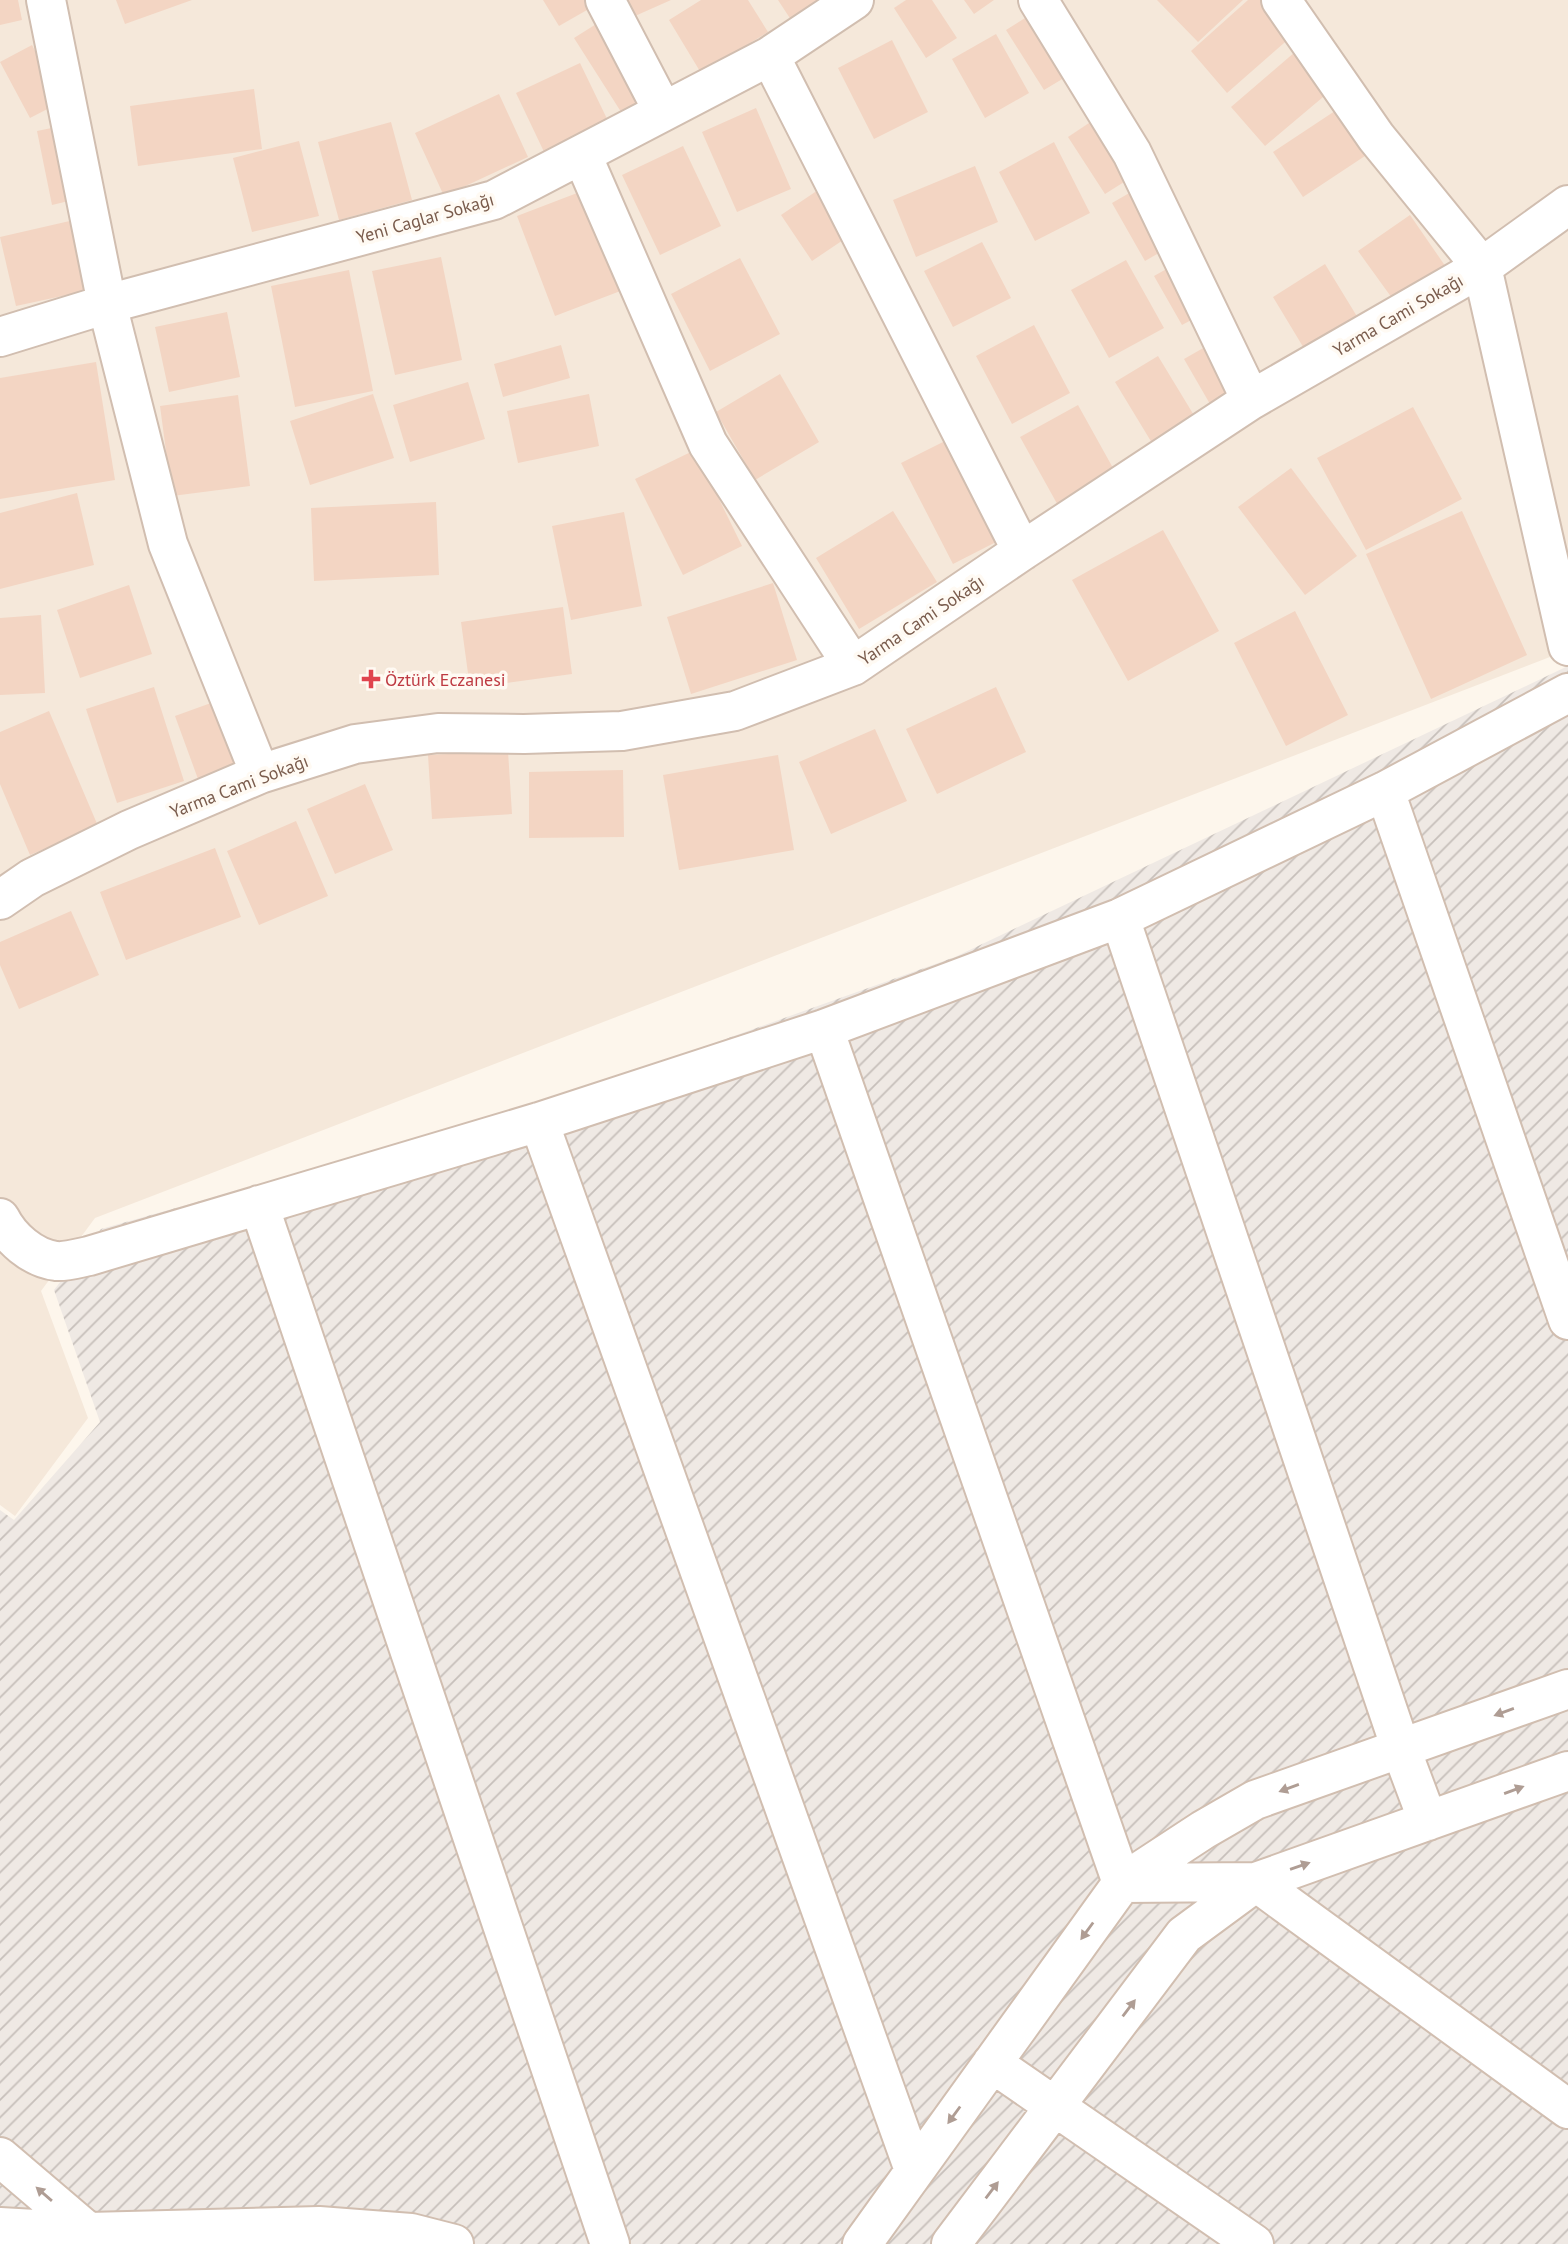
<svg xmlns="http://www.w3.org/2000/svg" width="1568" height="2244" font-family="'PT Sans',sans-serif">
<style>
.residential{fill:#f5e8da}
.industrial{fill:url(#industrial-furrows)}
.building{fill:#f3d5c3}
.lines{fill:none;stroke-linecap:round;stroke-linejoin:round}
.minor-casing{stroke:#d1beb0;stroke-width:42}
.minor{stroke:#fff;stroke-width:38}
.oneway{fill:#af9d94}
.health-dot{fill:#e0444e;stroke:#fffaf3;stroke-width:2.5}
.labels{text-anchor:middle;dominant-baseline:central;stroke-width:7;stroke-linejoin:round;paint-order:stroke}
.street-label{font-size:18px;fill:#7a5c4d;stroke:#fffaf3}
.health-label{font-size:18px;fill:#be3a42;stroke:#fffaf3;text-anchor:start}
</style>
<defs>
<pattern id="industrial-furrows" width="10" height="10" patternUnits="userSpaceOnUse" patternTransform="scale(1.75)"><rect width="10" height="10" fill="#efe9e4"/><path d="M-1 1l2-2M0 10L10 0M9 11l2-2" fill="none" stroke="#c7c0bb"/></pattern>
</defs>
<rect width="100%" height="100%" fill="#fdf6ec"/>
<path class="residential" d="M0 0H1568V650L95 1218 41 1291 88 1418 15 1516 0 1505Z"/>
<path class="industrial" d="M1568 666V2244H0V1510L14 1520 100 1422 54 1290 101 1229 535 1107 955 957Z"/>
<path class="building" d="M0 0H18L22 20 0 25Z
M116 0H192L125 24Z
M543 0H591L594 6 559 26Z
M628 0H671L635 16Z
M701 0H748L768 32 701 73 669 20Z
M778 0H841L797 29Z
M906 0H932L957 38 926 58 894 8Z
M964 0H994L974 14Z
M1157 0H1243L1198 42Z
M1248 0H1260L1292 36 1227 93 1191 51Z
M1036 11 1074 72 1044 90 1006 30Z
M601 21 650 98 623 115 574 38Z
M996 34 1029 93 985 118 952 59Z
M892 40 928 112 874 139 838 68Z
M32 45 61 102 30 118 0 62Z
M1295 52 1329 92 1265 146 1231 107Z
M580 63 610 125 546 156 516 93Z
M254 89 262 149 138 166 130 106Z
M499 94 528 157 444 196 415 133Z
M1344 105 1374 150 1303 197 1273 152Z
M756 108 791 189 737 212 702 132Z
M1095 119 1132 177 1105 194 1068 137Z
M391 122 412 200 339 220 318 142Z
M66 125 81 198 52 205 37 131Z
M299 141 319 216 252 232 233 158Z
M1054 142 1090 213 1035 241 999 172Z
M683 146 721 226 660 255 622 175Z
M975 166 998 222 916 257 893 200Z
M827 184 858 230 812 261 781 215Z
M1138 188 1171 246 1145 261 1112 203Z
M585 190 623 290 555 316 517 216Z
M1410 215 1448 270 1397 305 1358 251Z
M74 220 90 290 16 306 0 237Z
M982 242 1011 298 953 327 924 271Z
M441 257 462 360 395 375 372 271Z
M740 258 780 334 710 371 671 294Z
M1126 260 1164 328 1109 358 1071 290Z
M1179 262 1206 312 1182 325 1154 276Z
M1325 264 1361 323 1308 355 1273 297Z
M349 270 373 391 295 407 271 286Z
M227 312 240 377 169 392 155 327Z
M1034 325 1070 393 1012 424 976 356Z
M1212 343 1238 388 1210 404 1184 359Z
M561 345 570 378 503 397 494 364Z
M1158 356 1195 417 1152 443 1115 382Z
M96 362 115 480 0 499V378Z
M780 374 819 442 755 480 716 412Z
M468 382 485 439 410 462 393 405Z
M373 394 394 458 310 485 290 421Z
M589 394 599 446 518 463 507 411Z
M238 395 250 486 172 496 160 406Z
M1078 405 1118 477 1060 509 1020 437Z
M1413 407 1462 499 1366 550 1317 458Z
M945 441 996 542 953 564 901 463Z
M695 450 742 546 683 575 635 479Z
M1291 468 1357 556 1305 595 1238 507Z
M77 493 94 565 0 589V513Z
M436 502 439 575 314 581 311 508Z
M893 511 937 582 859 629 816 558Z
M1462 511 1527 655 1431 699 1366 554Z
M624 512 642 606 571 620 552 526Z
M1163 530 1219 631 1128 681 1072 580Z
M773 583 797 660 691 694 667 617Z
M129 585 152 654 80 678 57 610Z
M563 607 572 674 470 688 461 622Z
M1295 611 1348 715 1286 746 1234 643Z
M41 615 45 693 0 695V618Z
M154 687 184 781 117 803 86 709Z
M996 687 1026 752 937 794 906 729Z
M222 699 244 762 198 779 175 716Z
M49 711 98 826 30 855 0 784V732Z
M875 729 907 801 831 834 799 762Z
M508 751 512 814 432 819 428 755Z
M778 755 794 850 679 870 663 775Z
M623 770 624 837 529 838V772Z
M365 784 393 850 335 874 307 809Z
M296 821 328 896 259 925 227 851Z
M215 848 241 917 126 960 100 892Z
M71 911 99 975 19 1009 0 965V942Z"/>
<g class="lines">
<g class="minor-casing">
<path id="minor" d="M46 0 107 304 168 544 260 774
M605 0 663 111
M1038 0 1132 153 1251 400
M1281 0 1376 137 1482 267 1568 646
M770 56 1022 551
M582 155 708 444 853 666
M0 337 107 304 494 200 770 56 854 0
M1385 791 1568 1320
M0 900 32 878 129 830 260 774 355 744 438 733 524 734 622 731 735 711 853 666 1022 551 1251 400 1482 267 1568 205
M1120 918 1401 1749 1428 1821
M824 1029 1122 1883 1256 1882 1568 2109
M539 1122 914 2170
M259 1205 610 2244
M0 1218C10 1238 32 1258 56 1261 66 1262 79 1258 89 1256L539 1122 824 1029 1120 918 1385 791 1568 693
M992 2063 1254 2244
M0 2157 88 2232
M0 2227 88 2232 319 2226 411 2233 454 2244
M862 2244 1122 1883 1203 1830 1255 1800 1568 1689
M951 2244 1184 1935 1256 1882 1568 1771"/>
</g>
<use href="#minor" class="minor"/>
</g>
<defs><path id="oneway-solid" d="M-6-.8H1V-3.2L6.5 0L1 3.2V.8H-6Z" transform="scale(1.75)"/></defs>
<g class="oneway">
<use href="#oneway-solid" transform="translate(1504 1712) rotate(160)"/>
<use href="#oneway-solid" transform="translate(1289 1788) rotate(160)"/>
<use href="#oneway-solid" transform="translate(1514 1790) rotate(-20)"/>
<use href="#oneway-solid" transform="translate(1300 1866) rotate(-19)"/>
<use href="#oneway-solid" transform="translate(1087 1931) rotate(126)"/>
<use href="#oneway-solid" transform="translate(1129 2008) rotate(-53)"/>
<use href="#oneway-solid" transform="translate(954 2115) rotate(126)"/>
<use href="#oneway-solid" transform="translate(992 2190) rotate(-53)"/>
<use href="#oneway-solid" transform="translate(44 2194) rotate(-139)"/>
</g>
<path class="health-dot" d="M367.5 668.5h7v7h7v7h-7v7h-7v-7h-7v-7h7z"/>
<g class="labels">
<g class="street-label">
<text transform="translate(425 218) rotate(-16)">Yeni Caglar Sokağı</text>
<text transform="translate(1398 315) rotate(-30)">Yarma Cami Sokağı</text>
<text transform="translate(921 620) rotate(-34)">Yarma Cami Sokağı</text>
<text transform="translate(239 786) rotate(-21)">Yarma Cami Sokağı</text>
</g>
<g class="health-label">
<text x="385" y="679">Öztürk Eczanesi</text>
</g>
</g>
</svg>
